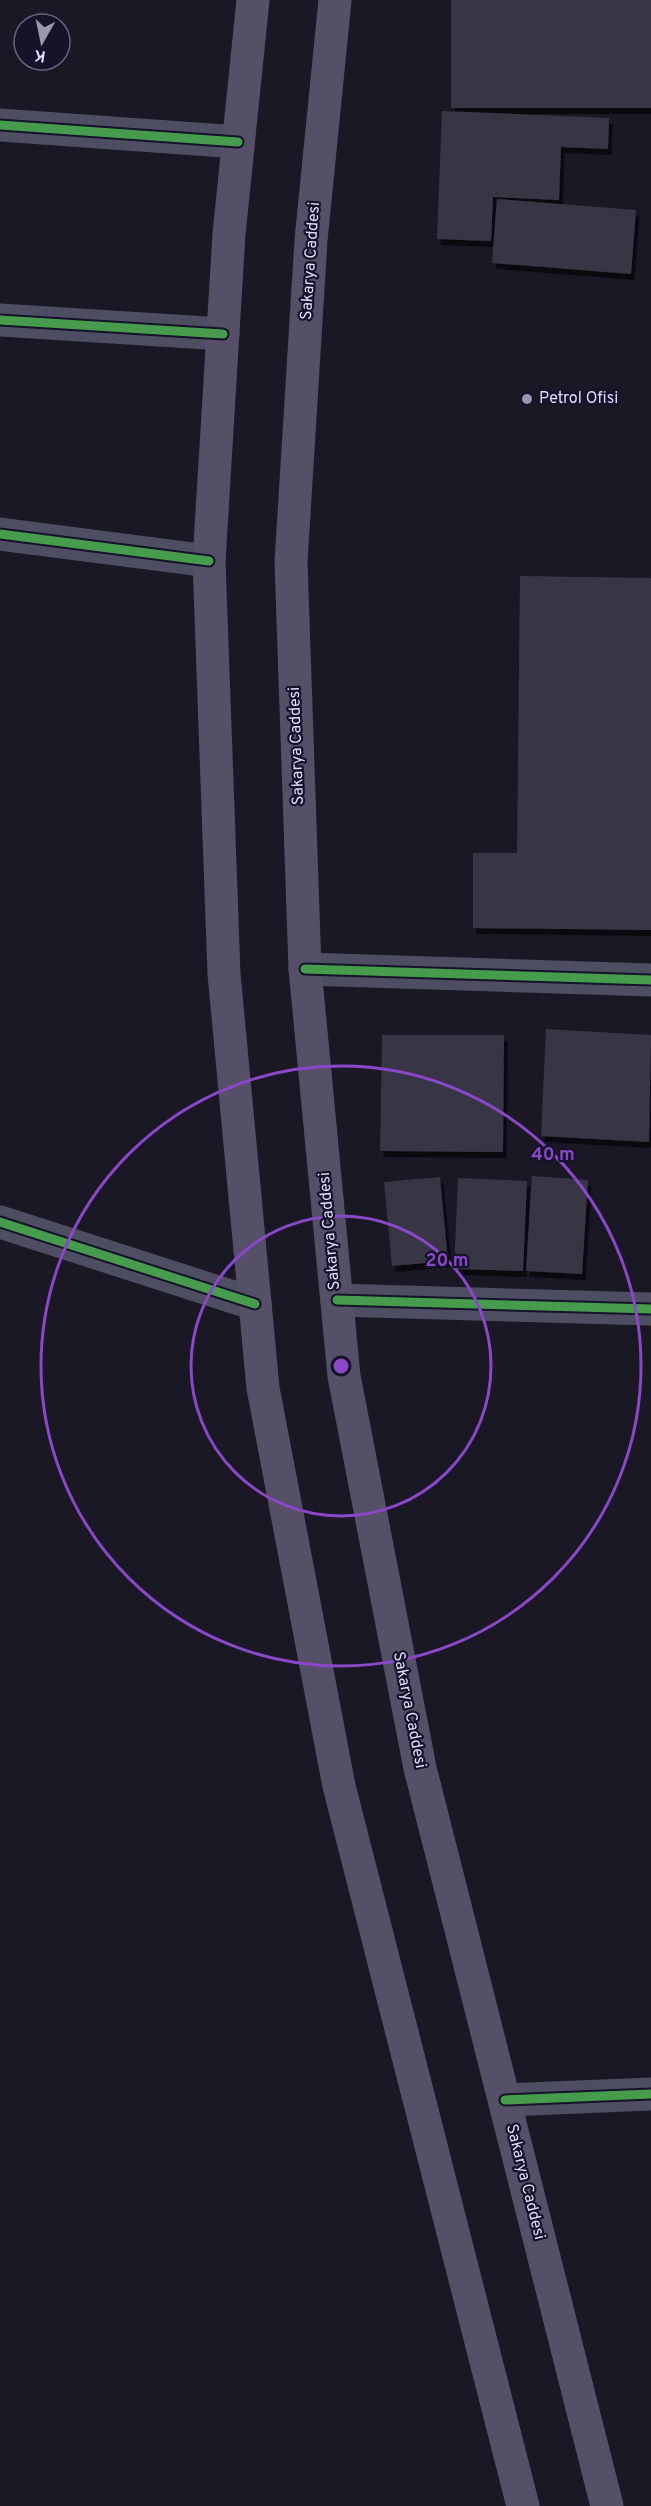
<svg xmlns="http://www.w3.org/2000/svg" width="651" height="2506" font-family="Overpass,sans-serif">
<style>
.building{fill:#383645;filter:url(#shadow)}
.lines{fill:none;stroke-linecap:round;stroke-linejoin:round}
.street{stroke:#4e4e63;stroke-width:33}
.primary{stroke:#554f68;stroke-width:33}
.cycleway-casing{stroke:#151329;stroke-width:13}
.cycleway{stroke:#469c4c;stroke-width:9}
.ring{fill:none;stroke:#8a47c8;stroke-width:3}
.poi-dot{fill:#9998b0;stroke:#151329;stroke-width:2}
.labels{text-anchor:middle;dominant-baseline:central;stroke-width:4.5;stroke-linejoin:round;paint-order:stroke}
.street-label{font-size:16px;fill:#deddfc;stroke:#151329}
.poi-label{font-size:16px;fill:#deddfc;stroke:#151329;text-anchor:start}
.centre{fill:#8a47c8;stroke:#151329;stroke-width:3}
.ring-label{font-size:18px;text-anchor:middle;font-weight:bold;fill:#8a47c8;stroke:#151329;stroke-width:4.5;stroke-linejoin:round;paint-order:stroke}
</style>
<defs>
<filter id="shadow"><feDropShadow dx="3.5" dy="6" stdDeviation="0" flood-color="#0009"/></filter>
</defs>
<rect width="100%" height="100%" fill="#191824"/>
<path class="building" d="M451 0H651V108H451Z
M442 111 609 118 608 149 561 147 559 200 493 197 491 241 437 239Z
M497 199 636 210 631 274 492 263Z
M520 576 651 578V930L473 928V853H517Z
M546 1029 651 1035 649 1142 541 1136Z
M382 1035H504L503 1152 380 1151Z
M532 1176 588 1180 582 1274 526 1271Z
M440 1177 448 1261 392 1266 384 1182Z
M458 1178 527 1181 523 1271 454 1269Z"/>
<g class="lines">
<path class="street" d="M0 125 238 142
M0 320 223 334
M0 534 209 561
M305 969 651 980
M0 1222 255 1304
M337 1300 651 1309
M505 2100 651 2094"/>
<path class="primary" d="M253 0 229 234 209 561 224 974 263 1388 339 1786 523 2506
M335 0 311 240 291 562 305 969 344 1376 420 1768 607 2506"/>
<g class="cycleway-casing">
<path id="cycleway" d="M0 125 238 142
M0 320 223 334
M0 534 209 561
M305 969 651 980
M0 1222 255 1304
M337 1300 651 1309
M505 2100 651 2094"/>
</g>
<use href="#cycleway" class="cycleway"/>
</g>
<g class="ring">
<circle cx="341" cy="1366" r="150"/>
<circle cx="341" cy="1366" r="300"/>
</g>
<circle class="poi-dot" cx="527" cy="399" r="6"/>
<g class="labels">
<g class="street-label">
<text transform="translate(311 261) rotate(-86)">Sakarya Caddesi</text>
<text transform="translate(297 746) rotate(-92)">Sakarya Caddesi</text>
<text transform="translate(330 1231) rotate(-95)">Sakarya Caddesi</text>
<text transform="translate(409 1710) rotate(79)">Sakarya Caddesi</text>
<text transform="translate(525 2182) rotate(76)">Sakarya Caddesi</text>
</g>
<g class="poi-label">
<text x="539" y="399">Petrol Ofisi</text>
</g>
</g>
<circle cx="341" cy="1366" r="9" class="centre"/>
<g class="ring-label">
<text x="553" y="1160">40 m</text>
<text x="447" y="1266">20 m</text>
</g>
<g transform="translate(42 42) rotate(189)"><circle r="28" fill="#151329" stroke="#65647d" stroke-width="1.5"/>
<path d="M0-4.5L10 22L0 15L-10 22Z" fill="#9998b0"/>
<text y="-9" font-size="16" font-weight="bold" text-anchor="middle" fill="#deddfc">K</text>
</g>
</svg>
